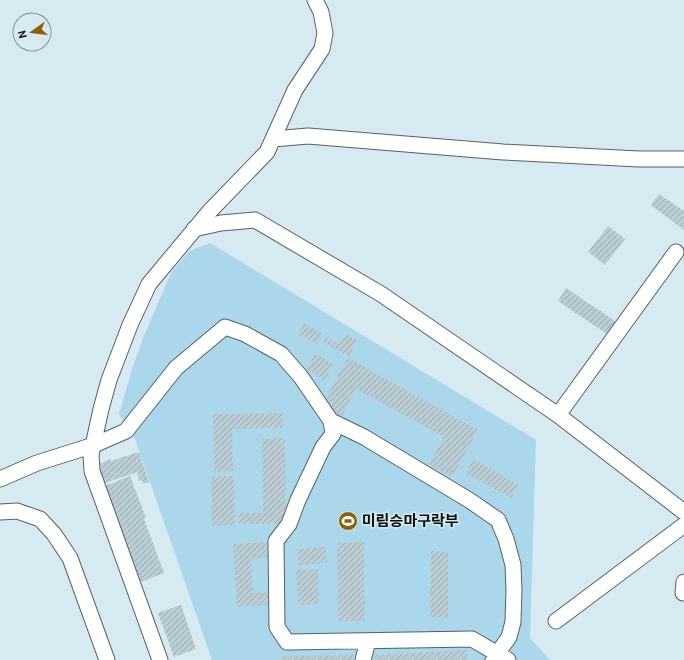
<svg xmlns="http://www.w3.org/2000/svg" width="684" height="660" font-family="Cabin,'Noto Sans KR',sans-serif">
<style>
.green{fill:#abd7ea}
.building{fill:url(#building-hatch)}
.lines{fill:none;stroke-linecap:round;stroke-linejoin:round}
.minor-casing{stroke:#526269;stroke-width:17}
.minor{stroke:#fff;stroke-width:15}
.labels{text-anchor:middle;dominant-baseline:central;stroke-width:3;stroke-linejoin:round;paint-order:stroke}
.poi-label{font-size:15px;font-weight:bold;fill:#070d0f;stroke:#d7eaf2;text-anchor:start}
</style>
<defs>
<pattern id="building-hatch" width="6" height="6" patternUnits="userSpaceOnUse"><rect width="6" height="6" fill="#baccd4"/><path d="M-1 1l2-2M0 6l6-6M5 7l2-2" fill="none" stroke="#9eaeb5"/></pattern>
</defs>
<rect width="100%" height="100%" fill="#d7eaf2"/>
<path class="green" d="M210 243 536 440 530 638 550 660H212L135 439 119 414 132 369 143 338 171 273 189 251Z"/>
<path class="building" d="M659 194 684 211V230L651 205Z
M608 226 625 239 605 265 588 252Z
M566 288 615 321 607 334 558 301Z
M304 323 322 333 317 344 298 334Z
M346 334 357 340 349 356 323 342 326 337 340 344Z
M315 354 333 364 325 380 306 369Z
M348 358 478 430 452 477 429 464 444 437 356 389 342 416 322 405Z
M283 413V428L232 429 233 471 214 472 213 414Z
M285 438 286 524H239V513H263L262 439Z
M139 452 149 482 143 484 142 480 139 481 137 472 105 483 99 464 110 459 111 461Z
M473 459 519 485 511 498 466 473Z
M130 476 146 518 144 519 164 573 141 582 105 486Z
M212 476H234L235 525 212 526Z
M267 542 268 557 251 558 253 593 270 592V605L237 607 233 544Z
M364 542 365 621H338L337 543Z
M326 547 327 563 298 565 297 549Z
M431 551 448 552V617H430Z
M318 569 319 604 298 605 296 570Z
M181 605 196 649 174 657 158 613Z
M467 650V660H375V655Z
M353 655V660H281V656Z"/>
<g class="lines">
<g class="minor-casing">
<path id="minor" d="M273 139 308 136 503 152 639 159H684
M194 229 221 223 255 220 381 294 558 415 684 512
M558 415 676 252
M331 421 364 437 469 500 498 520 506 539 513 565 514 590 513 622 509 637 493 660
M0 479 37 463 94 445 126 431 176 368 225 327 245 334 281 354 301 377 331 421 333 434 323 447 298 500 289 524 276 541 277 627 287 642 472 639 508 660
M0 512 17 511 40 519 54 534 70 558 107 660
M683 593 684 582
M556 621 684 525
M160 660 92 471 91 455 101 409 109 380 130 325 149 284 209 212 267 152 295 90 322 49 325 33 321 12 315 0
M363 660 368 641"/>
</g>
<use href="#minor" class="minor"/>
</g>
<defs>
<g id="stadium-disc" transform="scale(1)"><circle r="9.5" fill="#8d6006" stroke="#d7eaf2"/><path d="M0-5a6.5 5 0 1 0 0 10a6.5 5 0 1 0 0-10ZM-3.5-1.8h7v3.6h-7Z" fill="#fff"/></g>
</defs>
<g fill-rule="evenodd">
<use href="#stadium-disc" x="348" y="521"/>
</g>
<g class="labels">
<g class="poi-label">
<text x="362" y="521">미림승마구락부</text>
</g>
</g>
<g transform="translate(32 32) rotate(256)"><circle r="19" fill="#d7eaf2" stroke="#849297"/>
<path d="M0-3L7 15L0 10L-7 15Z" fill="#8d6006"/>
<text y="-6" font-size="11" font-weight="bold" text-anchor="middle" fill="#070d0f">N</text>
</g>
</svg>
